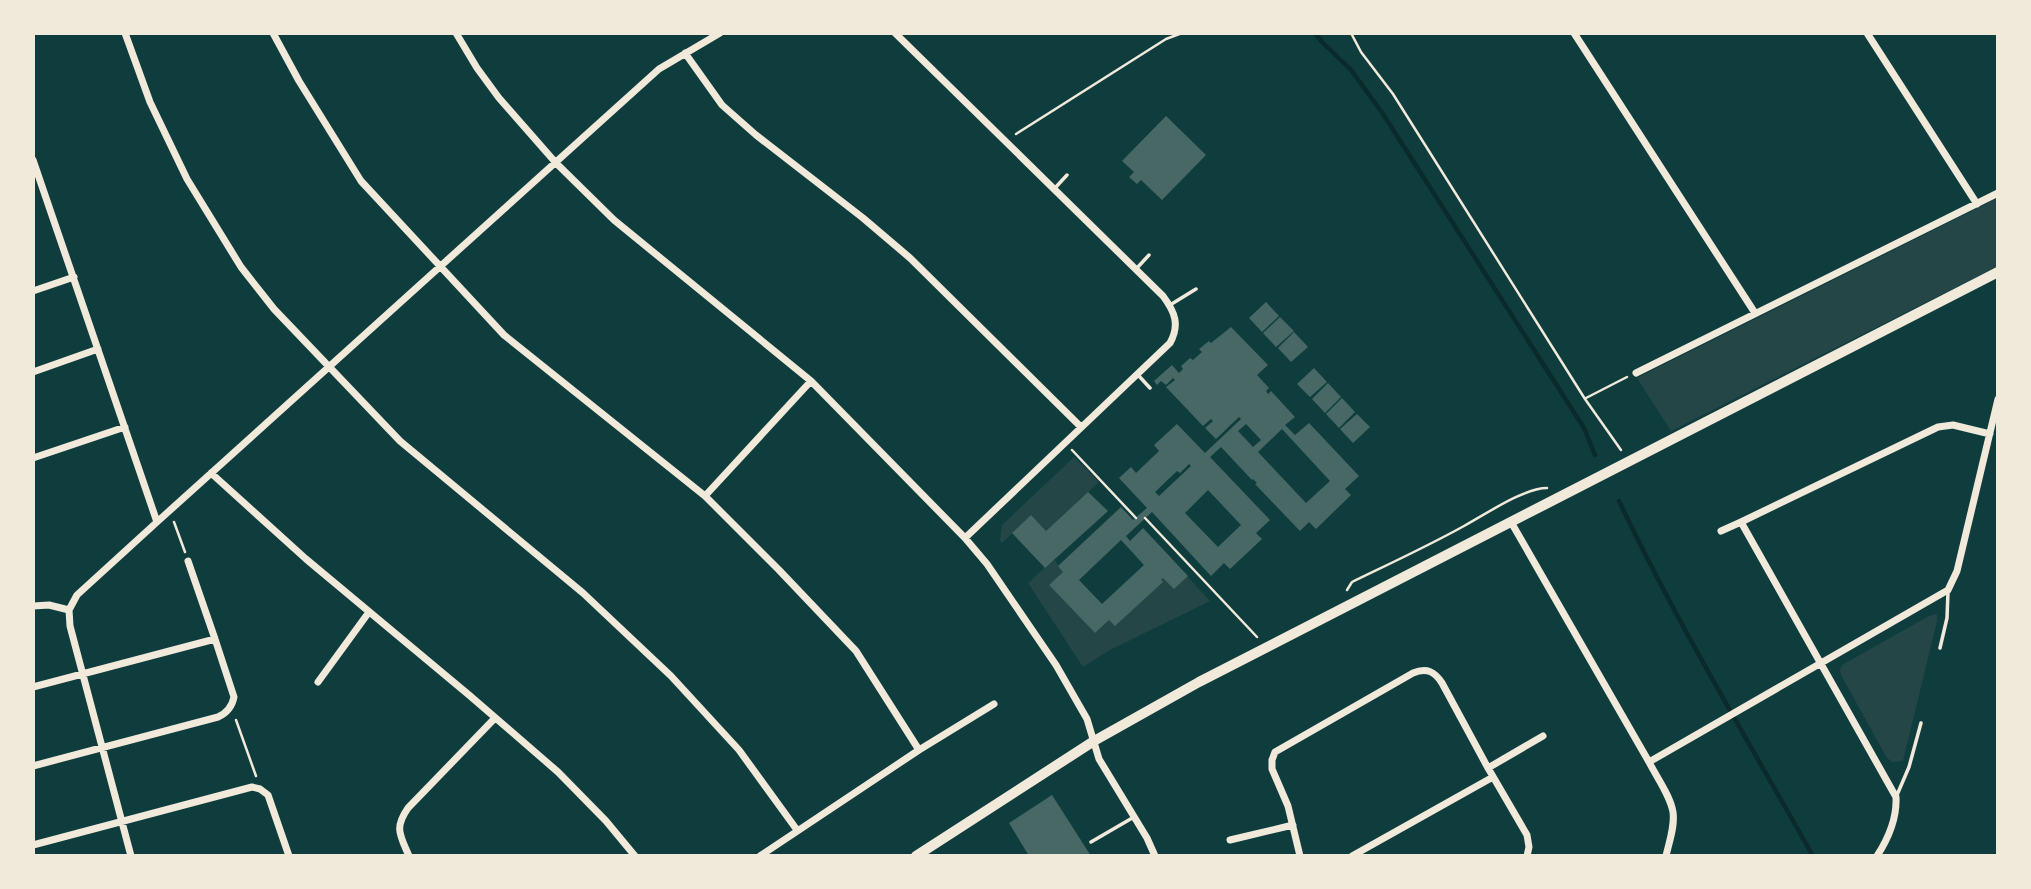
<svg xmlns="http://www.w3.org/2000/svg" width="2031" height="889" font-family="Poppins,sans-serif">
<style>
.green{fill:#244646}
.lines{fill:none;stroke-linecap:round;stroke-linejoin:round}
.stream{stroke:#0a2a2b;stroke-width:4.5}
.building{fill:#486865;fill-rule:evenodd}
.path{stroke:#f1e9da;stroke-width:2.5}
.service{stroke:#f1e9da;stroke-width:3.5}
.minor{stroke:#f1e9da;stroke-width:7}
.tertiary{stroke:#f1e9da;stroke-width:10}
</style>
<rect width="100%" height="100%" fill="#0f3d3e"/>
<path class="green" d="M1998 198V266L1671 431 1637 378Z
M1074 457 1099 482 1046 531 1031 515 1002 543 1000 540 1002 525Z
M1054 559 1063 572 1049 585 1095 633 1109 620 1115 626 1162 582 1161 580 1163 578 1187 576 1210 601 1110 650 1083 667 1028 583Z
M1935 614 1937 615V621L1903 761 1892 762 1887 758 1841 675 1840 670 1842 665 1927 617Z"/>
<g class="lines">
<path class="stream" d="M1315 33 1322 42 1351 70 1383 114 1584 428 1595 455
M1619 501C1677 623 1747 739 1813 856"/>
</g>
<path class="building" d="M1166 116 1206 155 1162 200 1141 180 1137 184 1129 177 1134 172 1122 161Z
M1266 302 1279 316 1262 332 1249 318Z
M1280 317 1294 331 1276 347 1263 333Z
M1231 327 1268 365 1257 375 1269 388 1266 391 1268 394 1271 391 1295 417 1285 425 1295 435 1309 423 1359 476 1345 489 1351 495 1316 529 1309 522 1300 531 1255 484 1257 483 1253 479 1252 480 1221 447 1210 457 1270 520 1256 533 1262 539 1230 569 1224 563 1211 576 1152 512 1126 536 1130 541 1143 528 1188 576 1174 589 1163 578 1161 580 1163 582 1115 626 1109 620 1095 633 1049 585 1063 572 1058 566 1121 507 1133 520 1147 508 1119 478 1131 467 1136 473 1159 451 1154 445 1177 424 1205 453 1241 419 1239 417 1216 439 1205 428 1213 421 1211 419 1203 426 1166 387 1175 380 1173 378 1166 385 1161 381 1157 385 1154 381 1172 365 1179 373 1183 369 1181 366 1190 358 1193 360 1202 352 1199 349 1209 341 1211 343ZM1246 424 1261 440 1253 447 1238 431ZM1282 429 1330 481 1306 503 1258 452ZM1189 464 1191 466 1159 496 1155 492 1177 471 1180 473ZM1208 490 1241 525 1218 547 1185 513ZM1121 540 1144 565 1102 604 1079 580Z
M1294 332 1308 347 1291 362 1278 348Z
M1314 368 1327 382 1310 397 1297 384Z
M1328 383 1341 397 1325 413 1312 399Z
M1342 398 1355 412 1339 428 1326 414Z
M1357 414 1370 427 1353 443 1340 429Z
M1088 492 1108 511 1045 568 1012 533 1031 515 1046 531Z
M1052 795 1091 856H1029L1009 823Z"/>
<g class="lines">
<path class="path" d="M1351 33 1361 52 1393 94 1585 399 1621 450
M1016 134 1166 39 1182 33
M1586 398 1627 377
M1072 450 1136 518
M1145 518 1257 637
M174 522 185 552
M1347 590 1352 582C1389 564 1428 546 1464 526 1486 514 1524 488 1547 488
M236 720 256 776"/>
<path class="service" d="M1055 188 1067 175
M1136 269 1149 255
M1170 305 1196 289
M1138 375 1150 388
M1940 648 1947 618 1948 592
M1897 795 1909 767 1921 723
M1091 842 1134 817"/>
<path class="minor" d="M125 33 150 102 187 179 241 267 274 309 400 441 583 593 671 676 739 750 797 830
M273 33 299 81 361 181 504 335 705 496 779 570 856 651 919 750
M456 33 477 68 499 98 556 163 614 220 811 381 965 538 987 564 1056 665 1087 719 1099 759 1147 838 1155 856
M895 33 1163 296C1175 312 1180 325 1170 343L965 538
M1574 33 1755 313
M1867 33 1977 204
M685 53 722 105 756 135 863 218 910 258 1081 427
M33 160 157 522 77 595 69 610 70 626 131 856
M33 291 74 277
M33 372 98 349
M1636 373 1998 193
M33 458 125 427
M211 473 306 559 469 695 558 772 606 821 635 856
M705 496 811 381
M157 522 659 69 720 33
M1511 522 1649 762C1657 778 1670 795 1673 812 1675 827 1669 842 1666 856
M1721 531 1741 522
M188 561 215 639
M33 606 49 605 69 610
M318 682 369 612
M33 687 215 639 234 697C232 707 227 713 218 717L33 766
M1649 762 1948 590 1957 571 1998 399
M1488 768 1543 736
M1230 840 1293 825
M33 845 252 787 260 789 268 795 289 856
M409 856C400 835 394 828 408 808L495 718
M760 856 919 750 994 704
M1300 856 1288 806 1272 769V760L1275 752 1413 673C1427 667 1435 672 1442 683L1488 768 1527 835 1529 847 1527 856
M1352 856 1493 777
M1877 856C1888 839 1897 817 1896 797L1741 522 1938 427 1953 425 1990 434"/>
<path class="tertiary" d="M916 856 1094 741 1199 682 1998 272"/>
</g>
<rect width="2031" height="889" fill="none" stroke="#f1e9da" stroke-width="70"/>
</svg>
